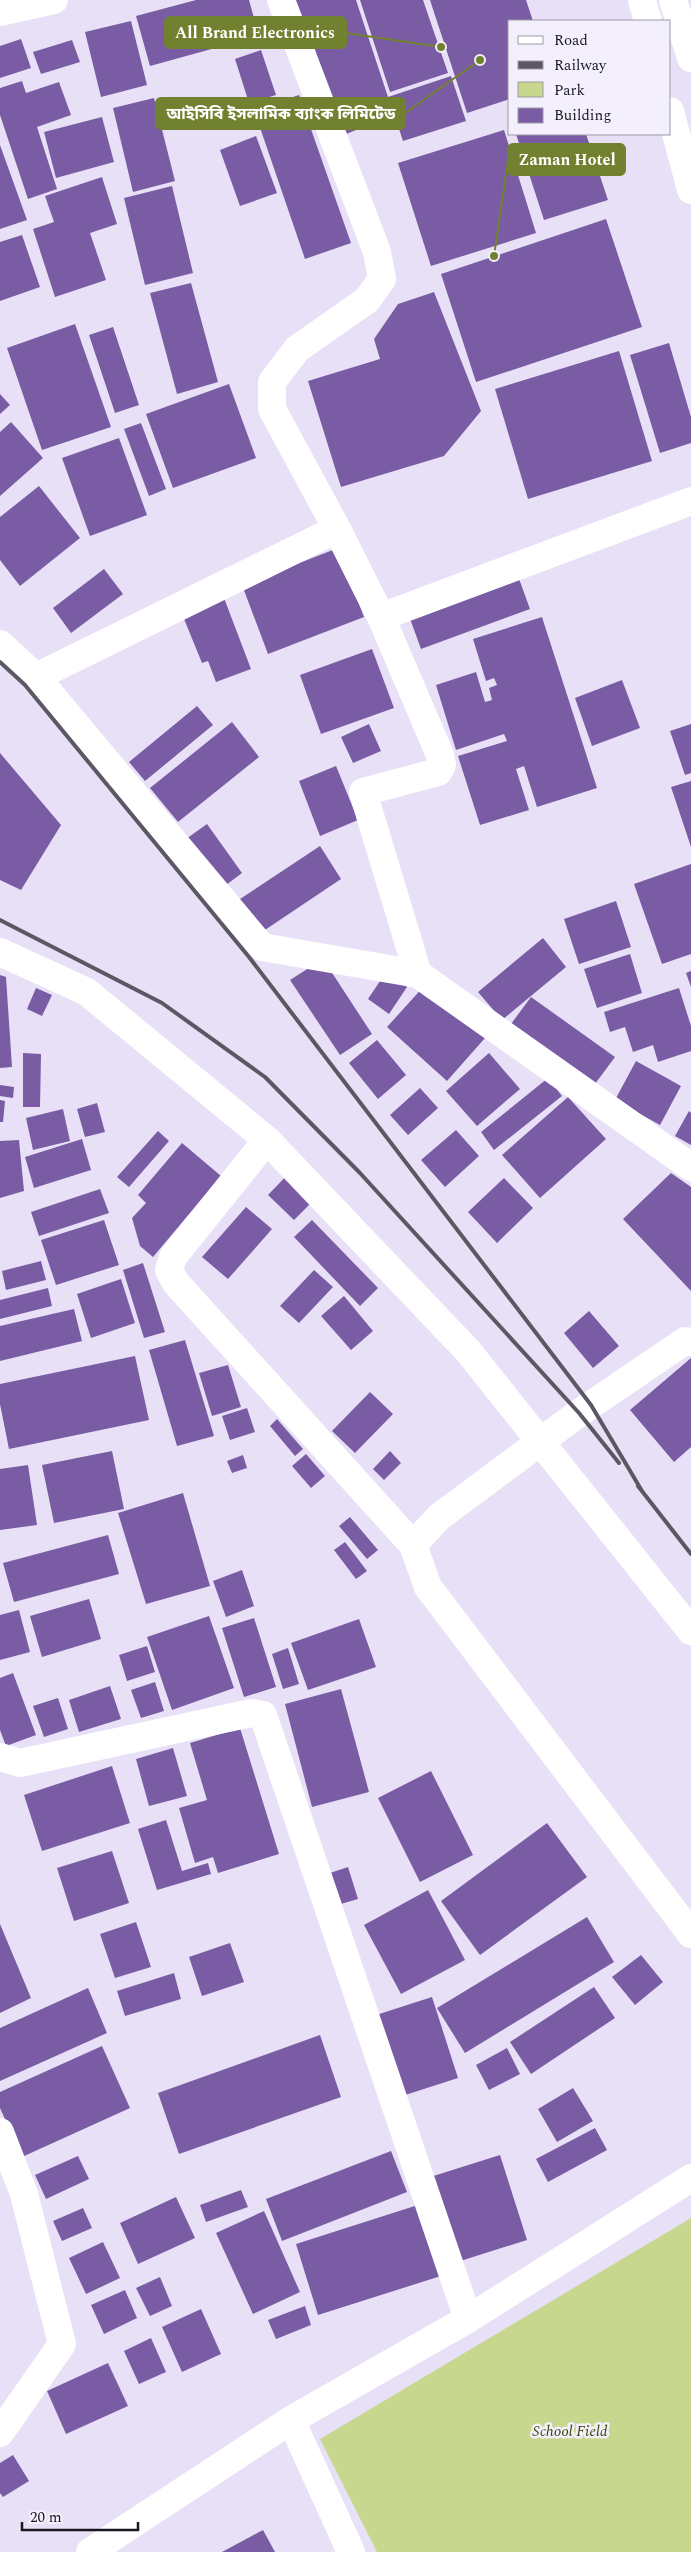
<svg xmlns="http://www.w3.org/2000/svg" width="691" height="2552" font-family="Spectral,'Noto Sans Bengali',serif">
<style>
.green{fill:#c7d88e}
.building{fill:#795ca4}
.lines{fill:none;stroke-linecap:round;stroke-linejoin:round}
.street{stroke:#fff;stroke-width:28}
.highway{stroke:#fff;stroke-width:28}
.rail{stroke:#5b5763;stroke-width:4}
.labels{text-anchor:middle;dominant-baseline:central;stroke-width:5;stroke-linejoin:round;paint-order:stroke}
.park-label{font-size:15px;font-style:italic;fill:#3a4400;stroke:#f4effc}
.leader{fill:none;stroke:#728130;stroke-width:2}
.callout-dot{fill:#728130;stroke:#f4effc;stroke-width:2}
.callout{fill:#728130;stroke:#728130;stroke-width:2}
.callout-label{font-size:16px;text-anchor:middle;font-weight:bold;fill:#fff}
</style>
<rect width="100%" height="100%" fill="#e8e0f6"/>
<path class="green" d="M691 2218V2552H377L320 2439Z"/>
<path class="building" d="M196 0H249L259 36 150 66 136 16Z
M294 0H356L388 97 451 76 466 121 403 141 394 114 344 135Z
M360 0H423L448 73 390 92Z
M430 0H526L533 21H510V99L467 113Z
M131 21 147 85 101 97 85 32Z
M21 39 31 68 0 78V46Z
M72 40 80 62 41 74 33 52Z
M261 50 276 95 249 103 235 59Z
M22 81 26 93 59 82 71 115 37 127 57 189 28 199 0 115V88Z
M299 95 351 243 305 259 254 110Z
M154 98 175 181 133 192 113 108Z
M102 117 114 162 56 178 44 132Z
M504 130 536 233 431 266 398 163Z
M516 134H586L608 200 544 220Z
M256 136 277 193 240 206 220 150Z
M0 145 27 220 0 229Z
M102 177 117 224 90 233 106 280 55 297 33 229 54 222 45 196Z
M172 186 193 273 145 285 124 198Z
M606 219 642 327 476 382 441 274Z
M22 235 40 287 0 301V242Z
M191 283 218 382 177 394 150 293Z
M434 292 481 411 444 456 341 487 308 381 380 359 374 339 398 304Z
M75 324 111 427 42 450 7 348Z
M113 327 139 405 115 413 89 335Z
M669 343 691 417V443L660 453 630 355Z
M619 351 652 461 528 499 495 389Z
M229 384 256 458 173 488 146 414Z
M0 394 10 405 0 414Z
M11 422 43 458 0 496V432Z
M141 423 166 489 149 496 124 429Z
M119 438 147 515 90 536 62 458Z
M39 486 80 538 20 586 0 560V517Z
M338 548 364 617 268 654 242 585Z
M104 569 123 594 71 633 53 608Z
M518 576 530 609 421 649 409 616Z
M224 598 251 669 216 682 208 661 202 663 182 614Z
M542 617 597 788 537 807 524 766 516 769 529 810 480 825 458 756 507 741 504 734 456 750 436 685 476 672 485 702 492 700 489 688 497 685 494 678 486 681 473 639Z
M372 649 394 708 321 734 300 675Z
M622 680 640 728 592 746 575 698Z
M197 706 213 725 145 781 129 762Z
M232 722 259 757 178 822 150 788Z
M369 724 381 751 353 763 341 737Z
M691 724V773L685 775 670 731Z
M0 753 61 825 21 890 0 880Z
M336 766 358 820 320 836 299 781Z
M691 781V847L671 787Z
M207 824 242 873 222 888 186 839Z
M320 846 341 879 256 936 234 903Z
M691 864V954L662 964 634 884Z
M616 901 631 947 579 964 564 919Z
M543 938 566 967 502 1020 478 992Z
M630 954 642 993 597 1008 584 969Z
M323 959 372 1034 340 1055 290 980Z
M691 971V987L686 973Z
M386 972 407 987 389 1014 368 999Z
M0 975 6 977 12 1067 0 1068Z
M425 985 485 1038 447 1081 387 1027Z
M36 988 52 995 42 1016 27 1009Z
M679 988 691 1026V1051L658 1062 653 1045 633 1052 625 1027 610 1032 604 1012Z
M531 997 615 1057 592 1088 508 1028Z
M377 1040 406 1075 378 1099 349 1063Z
M23 1053 41 1054 40 1107H23Z
M489 1053 520 1089 477 1126 446 1091Z
M636 1061 681 1086 660 1125 615 1100Z
M548 1078 562 1096 494 1150 481 1132Z
M0 1085 14 1087 13 1098 0 1096Z
M420 1088 438 1108 408 1135 390 1115Z
M568 1097 606 1139 540 1198 502 1155Z
M0 1100 5 1101 3 1122H0Z
M97 1103 105 1132 85 1137 77 1109Z
M63 1109 70 1141 33 1150 26 1118Z
M689 1111 691 1113V1145L675 1136Z
M456 1130 479 1156 445 1187 421 1160Z
M158 1131 169 1141 129 1187 117 1177Z
M82 1139 91 1170 34 1188 25 1157Z
M19 1140 24 1191 0 1198V1141Z
M182 1143 221 1176 153 1257 140 1246 132 1218 146 1203 138 1195Z
M290 1172 316 1198 294 1220 268 1195Z
M671 1173 691 1187V1291L623 1219Z
M504 1178 533 1208 497 1243 468 1212Z
M100 1189 109 1213 39 1236 31 1212Z
M246 1207 272 1229 228 1279 202 1257Z
M104 1220 119 1265 56 1285 41 1240Z
M312 1220 378 1288 360 1306 294 1237Z
M41 1261 46 1280 6 1290 2 1271Z
M143 1263 165 1332 144 1338 123 1270Z
M314 1270 333 1287 299 1323 280 1306Z
M121 1279 135 1323 91 1338 77 1294Z
M48 1288 52 1306 0 1319V1300Z
M344 1296 373 1331 351 1350 321 1316Z
M74 1309 82 1341 0 1361V1326Z
M589 1311 619 1346 593 1368 564 1333Z
M185 1340 214 1436 177 1446 149 1350Z
M135 1356 149 1420 9 1449 0 1404V1384Z
M691 1358V1447L674 1462 630 1410Z
M228 1365 241 1407 212 1416 199 1373Z
M370 1392 393 1414 355 1453 332 1431Z
M247 1408 255 1432 230 1440 222 1416Z
M277 1419 303 1449 295 1456 270 1426Z
M112 1451 124 1509 54 1523 42 1465Z
M390 1451 401 1463 384 1480 373 1469Z
M306 1454 325 1476 311 1488 292 1466Z
M243 1455 247 1468 232 1473 227 1461Z
M28 1465 37 1525 0 1530V1469Z
M183 1493 210 1586 146 1604 118 1513Z
M350 1517 378 1550 367 1559 339 1526Z
M108 1535 119 1574 14 1602 3 1563Z
M345 1542 367 1571 356 1579 334 1550Z
M242 1570 254 1606 226 1617 213 1581Z
M89 1599 101 1639 42 1657 30 1616Z
M19 1610 30 1652 0 1660V1615Z
M209 1616 234 1688 172 1710 147 1637Z
M254 1618 276 1687 244 1697 222 1628Z
M359 1619 376 1667 308 1690 291 1643Z
M147 1646 155 1672 127 1681 119 1655Z
M288 1648 299 1684 283 1689 272 1654Z
M13 1673 36 1735 6 1746 0 1730V1678Z
M155 1682 164 1711 141 1718 131 1690Z
M110 1686 121 1719 79 1732 69 1700Z
M341 1689 369 1792 312 1807 285 1704Z
M58 1698 68 1729 44 1737 33 1706Z
M240 1728 279 1854 218 1873 213 1857 195 1863 179 1808 207 1800 190 1743Z
M173 1748 187 1796 149 1806 136 1759Z
M112 1766 130 1823 42 1851 24 1795Z
M431 1771 473 1855 420 1882 378 1798Z
M166 1820 182 1871 208 1863 211 1874 157 1890 138 1829Z
M547 1823 587 1877 480 1955 441 1901Z
M112 1851 129 1903 74 1921 57 1868Z
M348 1867 358 1899 334 1906 324 1875Z
M428 1890 465 1960 401 1994 364 1925Z
M587 1917 614 1962 465 2053 437 2008Z
M136 1922 151 1967 115 1978 100 1934Z
M0 1924 31 1998 0 2013Z
M230 1943 244 1982 202 1996 189 1957Z
M641 1955 663 1982 635 2005 612 1977Z
M174 1973 181 1999 125 2016 117 1991Z
M594 1987 615 2018 531 2074 510 2042Z
M88 1988 107 2033 0 2081V2028Z
M432 1997 458 2078 399 2097 373 2016Z
M320 2035 341 2097 179 2154 158 2093Z
M102 2046 130 2108 22 2157 0 2108V2092Z
M507 2048 520 2074 489 2090 476 2065Z
M573 2088 593 2121 557 2142 538 2109Z
M595 2128 607 2150 548 2182 536 2159Z
M391 2151 407 2192 282 2241 266 2199Z
M500 2155 527 2240 454 2263 427 2178Z
M78 2156 89 2179 46 2199 35 2175Z
M241 2190 248 2207 206 2222 200 2205Z
M176 2197 195 2238 138 2264 120 2223Z
M421 2204 444 2275 318 2315 296 2244Z
M83 2208 92 2228 62 2241 53 2221Z
M264 2211 300 2292 253 2314 216 2233Z
M103 2242 120 2278 86 2294 69 2258Z
M160 2277 172 2306 150 2316 136 2288Z
M125 2290 137 2318 104 2334 91 2305Z
M305 2306 311 2325 276 2339 268 2320Z
M201 2309 221 2354 182 2372 162 2327Z
M151 2338 166 2372 139 2384 124 2351Z
M108 2363 128 2406 66 2434 47 2391Z
M13 2455 29 2481 3 2497 0 2493V2463Z
M263 2530 275 2552H222Z"/>
<g class="lines">
<path class="street" d="M337 529 381 617 691 501
M381 617 440 755 442 765 438 772 363 792 418 974
M0 644 36 677 262 947 418 974 691 1167
M36 677 337 529 272 409V382L297 349 367 300 382 279 377 252 281 0
M0 952 87 992 267 1140 468 1351 691 1631
M267 1140 173 1257 169 1270 176 1283 413 1545 428 1587 691 1934
M413 1545 439 1517 579 1413 685 1341 691 1342
M0 1757 20 1763 251 1713 263 1715 468 2319
M0 2132 24 2194 62 2344 0 2433
M291 2420 351 2552
M90 2552 291 2420 468 2319 691 2178"/>
<path class="highway" d="M642 0 648 21
M673 0 691 58
M0 12 54 0
M670 111 691 190"/>
<path class="rail" d="M0 662 25 685 249 957 591 1405 642 1491
M0 920 162 1003 265 1077 360 1173 579 1413 619 1463
M638 1486 691 1554"/>
</g>
<g class="labels">
<g class="park-label">
<text x="570" y="2431">School Field</text>
</g>
</g>
<path class="leader" d="M441 47L346 33M480 60L405 113M494 256L508 160"/>
<g class="callout-dot">
<circle cx="441" cy="47" r="5"/>
<circle cx="480" cy="60" r="5"/>
<circle cx="494" cy="256" r="5"/>
</g>
<g class="callout">
<rect x="165" y="17" width="181" height="31" rx="5"/>
<rect x="156" y="98" width="249" height="31" rx="5"/>
<rect x="508" y="144" width="117" height="31" rx="5"/>
</g>
<g class="callout-label">
<text x="255" y="38">All Brand Electronics</text>
<text x="281" y="119">আইসিবি ইসলামিক ব্যাংক লিমিটেড</text>
<text x="567" y="165">Zaman Hotel</text>
</g>
<rect x="508" y="20" width="162" height="115" fill="#f4effc" stroke="#9c99a3"/>
<rect x="518" y="36" width="25" height="8" fill="#ffffff" stroke="#9c99a3"/>
<text x="554" y="45" font-size="15" fill="#19171e">Road</text>
<rect x="518" y="61" width="25" height="8" fill="#5b5763" stroke="#9c99a3"/>
<text x="554" y="70" font-size="15" fill="#19171e">Railway</text>
<rect x="518" y="82" width="25" height="15" fill="#c7d88e" stroke="#9c99a3"/>
<text x="554" y="95" font-size="15" fill="#19171e">Park</text>
<rect x="518" y="108" width="25" height="15" fill="#795ca4" stroke="#9c99a3"/>
<text x="554" y="120" font-size="15" fill="#19171e">Building</text>
<path d="M22 2522v8h116v-8" fill="none" stroke="#19171e" stroke-width="2.5"/>
<text x="30" y="2522" font-size="15" fill="#19171e" stroke="#f4effc" stroke-width="4" paint-order="stroke">20 m</text>
</svg>
